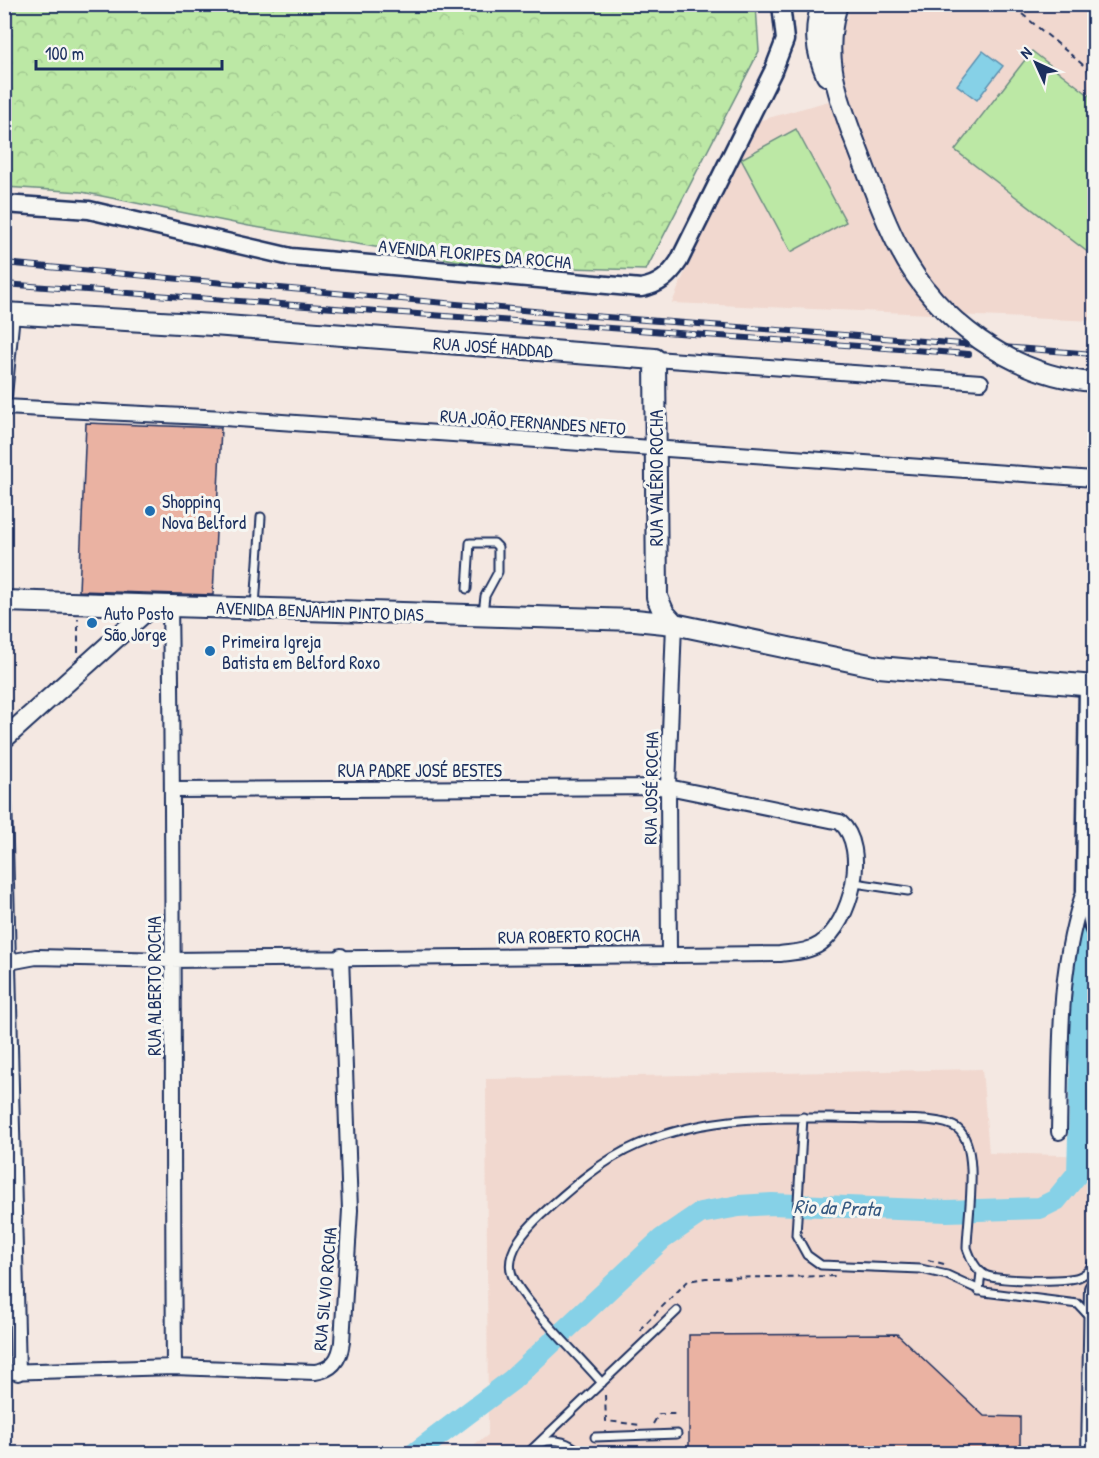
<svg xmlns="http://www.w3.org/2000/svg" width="1099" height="1458" font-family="'Patrick Hand',sans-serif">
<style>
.built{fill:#f1d8cf}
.forest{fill:url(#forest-crowns);stroke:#6c8c82;stroke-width:1.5}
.pitch{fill:#bce8a5;stroke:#6c8c82;stroke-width:1.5}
.water{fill:#86d1e7;stroke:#5b90b0;stroke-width:1.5}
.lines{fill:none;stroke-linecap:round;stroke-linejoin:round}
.river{stroke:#86d1e7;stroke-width:22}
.building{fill:#eab2a2;stroke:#1b2f5e;stroke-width:1.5}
.service-casing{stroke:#1b2f5e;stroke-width:11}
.minor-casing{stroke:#1b2f5e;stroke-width:18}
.tertiary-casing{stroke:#1b2f5e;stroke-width:21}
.secondary-casing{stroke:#1b2f5e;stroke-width:22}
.primary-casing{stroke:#1b2f5e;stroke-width:24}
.path{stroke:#1b2f5e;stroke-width:2;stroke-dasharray:6 4.5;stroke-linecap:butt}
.service{stroke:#f6f6f2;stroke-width:7}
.minor{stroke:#f6f6f2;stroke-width:14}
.tertiary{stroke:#f6f6f2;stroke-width:16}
.secondary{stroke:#f6f6f2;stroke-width:18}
.primary{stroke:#f6f6f2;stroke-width:20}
.rail-casing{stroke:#1b2f5e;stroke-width:6}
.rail{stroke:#f6f6f2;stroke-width:4;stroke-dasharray:11;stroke-linecap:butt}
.secondary-bridge-casing{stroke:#1b2f5e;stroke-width:22;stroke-linecap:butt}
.secondary-bridge{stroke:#f6f6f2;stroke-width:18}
.poi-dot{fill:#1f6fb2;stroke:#f6f6f2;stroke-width:2}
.labels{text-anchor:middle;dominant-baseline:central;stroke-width:6;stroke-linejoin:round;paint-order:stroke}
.street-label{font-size:18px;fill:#1b2f5e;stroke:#f6f6f2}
.poi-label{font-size:18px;fill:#1b2f5e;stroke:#f6f6f2;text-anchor:start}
.water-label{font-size:20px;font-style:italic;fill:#365880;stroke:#f6f6f2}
</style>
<defs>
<pattern id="forest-crowns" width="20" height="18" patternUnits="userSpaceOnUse" patternTransform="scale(1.5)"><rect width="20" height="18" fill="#bce8a5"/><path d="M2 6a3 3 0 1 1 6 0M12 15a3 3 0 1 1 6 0" fill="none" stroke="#a1c790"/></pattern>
</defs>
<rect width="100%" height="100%" fill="#f4e8e2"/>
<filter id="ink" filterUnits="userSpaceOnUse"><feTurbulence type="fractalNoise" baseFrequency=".0167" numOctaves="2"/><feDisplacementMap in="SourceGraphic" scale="12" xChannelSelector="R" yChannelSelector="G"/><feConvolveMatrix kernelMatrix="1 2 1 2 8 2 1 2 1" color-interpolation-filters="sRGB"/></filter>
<g filter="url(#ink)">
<path class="built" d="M851 5H1094V321L672 303 747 124 850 95 838 45Z
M982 1069 989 1153 1094 1156V1244L1086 1372 1085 1453 463 1454 488 1435 486 1079Z"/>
<path class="forest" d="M754 5 756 6 759 51 646 270 489 266 249 226 82 192 5 187V5Z"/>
<path class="pitch" d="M1032 51 1094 99V257L955 150Z
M796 129 846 222 791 252 741 159Z"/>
<path class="water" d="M983 51 1003 66 977 100 957 85Z"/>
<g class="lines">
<path class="river" d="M414 1454 512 1380 662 1239 700 1213 739 1206 772 1204 947 1211 1040 1208 1056 1200 1078 1173 1081 1066 1077 1030 1084 955 1094 918"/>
</g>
<path class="building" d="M86 423 221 428 213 595 79 591Z
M897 1334 984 1416 1020 1417V1454H689V1335Z"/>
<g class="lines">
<g class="service-casing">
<path id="service" d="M1012 4H1031
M467 589 470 543H494L498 547V572L485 596 483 613
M255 607 261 517
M855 883 908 891
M803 1117 796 1235 807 1255 821 1265 921 1269 947 1275 984 1292 1078 1304 1089 1316
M979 1291 981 1272
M602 1383C583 1360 520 1299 512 1275 504 1252 527 1228 542 1214 571 1188 602 1160 637 1145 711 1112 796 1117 874 1119 895 1120 942 1116 958 1129 981 1148 967 1220 967 1248 971 1259 975 1269 985 1275 997 1281 1066 1282 1079 1277 1087 1274 1092 1267 1094 1260
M595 1437 677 1434
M540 1443C557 1437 569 1443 583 1454
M527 1454 677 1311"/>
</g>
<g class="minor-casing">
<path id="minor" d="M655 359 981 382
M4 396 12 314
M4 407 224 418 1094 479
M170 605C174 859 172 1113 174 1367
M4 802 18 1373
M669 953 668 787 674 624
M4 963 36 957 171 960 780 954C794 952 808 952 820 944 851 923 870 848 840 822L668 787 173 790
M1059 1132C1061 1050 1057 967 1085 889
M4 1372 174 1367 315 1372C333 1370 340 1358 342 1342L350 1210 341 956"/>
</g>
<g class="tertiary-casing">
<path id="tertiary" d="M4 204 89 210 291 257 641 288C659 285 669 276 679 261L773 71 785 40 781 4
M1088 686 1085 889 1094 929"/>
</g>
<g class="secondary-casing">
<path id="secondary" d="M821 4C813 30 815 51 826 76
M838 4C823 54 835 87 852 134
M4 739 153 605
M1091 1454 1094 1289"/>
</g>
<g class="primary-casing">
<path id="primary" d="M4 313 213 325 655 359 657 597 664 613 674 624
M4 601 635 620 674 624 879 667 1094 686"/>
</g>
<path class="path" d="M1022 14 1094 74
M78 652V618
M928 1260 948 1265
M641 1331 642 1327 688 1281 706 1278 838 1276
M605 1395 606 1421 641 1425
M653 1424 659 1414H677"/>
<use href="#service" class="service"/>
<use href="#minor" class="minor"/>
<use href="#tertiary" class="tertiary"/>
<use href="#secondary" class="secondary"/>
<use href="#primary" class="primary"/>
<g class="rail-casing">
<path id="rail" d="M4 263 566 314 1094 354
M4 284 969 354"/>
</g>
<use href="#rail" class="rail"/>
<g class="secondary-bridge-casing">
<path id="secondary-bridge" d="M852 134C867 171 880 212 899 248 936 320 1012 376 1094 382"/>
</g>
<use href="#secondary-bridge" class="secondary-bridge"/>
</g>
</g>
<g class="poi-dot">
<circle cx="150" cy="511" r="6"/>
<circle cx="92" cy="623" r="6"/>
<circle cx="210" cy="651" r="6"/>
</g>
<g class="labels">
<g class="street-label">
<text transform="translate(475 254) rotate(5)">AVENIDA FLORIPES DA ROCHA</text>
<text transform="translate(493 347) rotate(4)">RUA JOSÉ HADDAD</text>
<text transform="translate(533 422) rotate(4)">RUA JOÃO FERNANDES NETO</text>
<text transform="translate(656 478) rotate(-90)">RUA VALÉRIO ROCHA</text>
<text transform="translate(320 611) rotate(2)">AVENIDA BENJAMIN PINTO DIAS</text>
<text x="420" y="770">RUA PADRE JOSÉ BESTES</text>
<text transform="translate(651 788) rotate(-89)">RUA JOSÉ ROCHA</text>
<text transform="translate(569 936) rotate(-1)">RUA ROBERTO ROCHA</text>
<text transform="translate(154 986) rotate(-90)">RUA ALBERTO ROCHA</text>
<text transform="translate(325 1289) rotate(-85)">RUA SILVIO ROCHA</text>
</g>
<g class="poi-label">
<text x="162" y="501">Shopping<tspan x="162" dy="21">Nova Belford</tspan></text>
<text x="104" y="613">Auto Posto<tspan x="104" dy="21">São Jorge</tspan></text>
<text x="222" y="641">Primeira Igreja<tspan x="222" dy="21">Batista em Belford Roxo</tspan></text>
</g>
<g class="water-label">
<text transform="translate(837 1207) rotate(2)">Rio da Prata</text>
</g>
</g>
<rect width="1099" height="1458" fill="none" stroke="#f6f6f2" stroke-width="24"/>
<rect x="12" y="12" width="1075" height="1434" fill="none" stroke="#1b2f5e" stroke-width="2" filter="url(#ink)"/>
<g transform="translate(1036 63) rotate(315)" stroke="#f6f6f2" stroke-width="4.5" paint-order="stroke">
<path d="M0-4.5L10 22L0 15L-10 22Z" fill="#1b2f5e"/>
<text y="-9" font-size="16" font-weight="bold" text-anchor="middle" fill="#1b2f5e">N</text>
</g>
<path d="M36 60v9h186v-9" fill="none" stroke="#1b2f5e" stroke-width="3"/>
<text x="45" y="60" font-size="18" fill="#1b2f5e" stroke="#f6f6f2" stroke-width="4.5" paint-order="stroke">100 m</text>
</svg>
